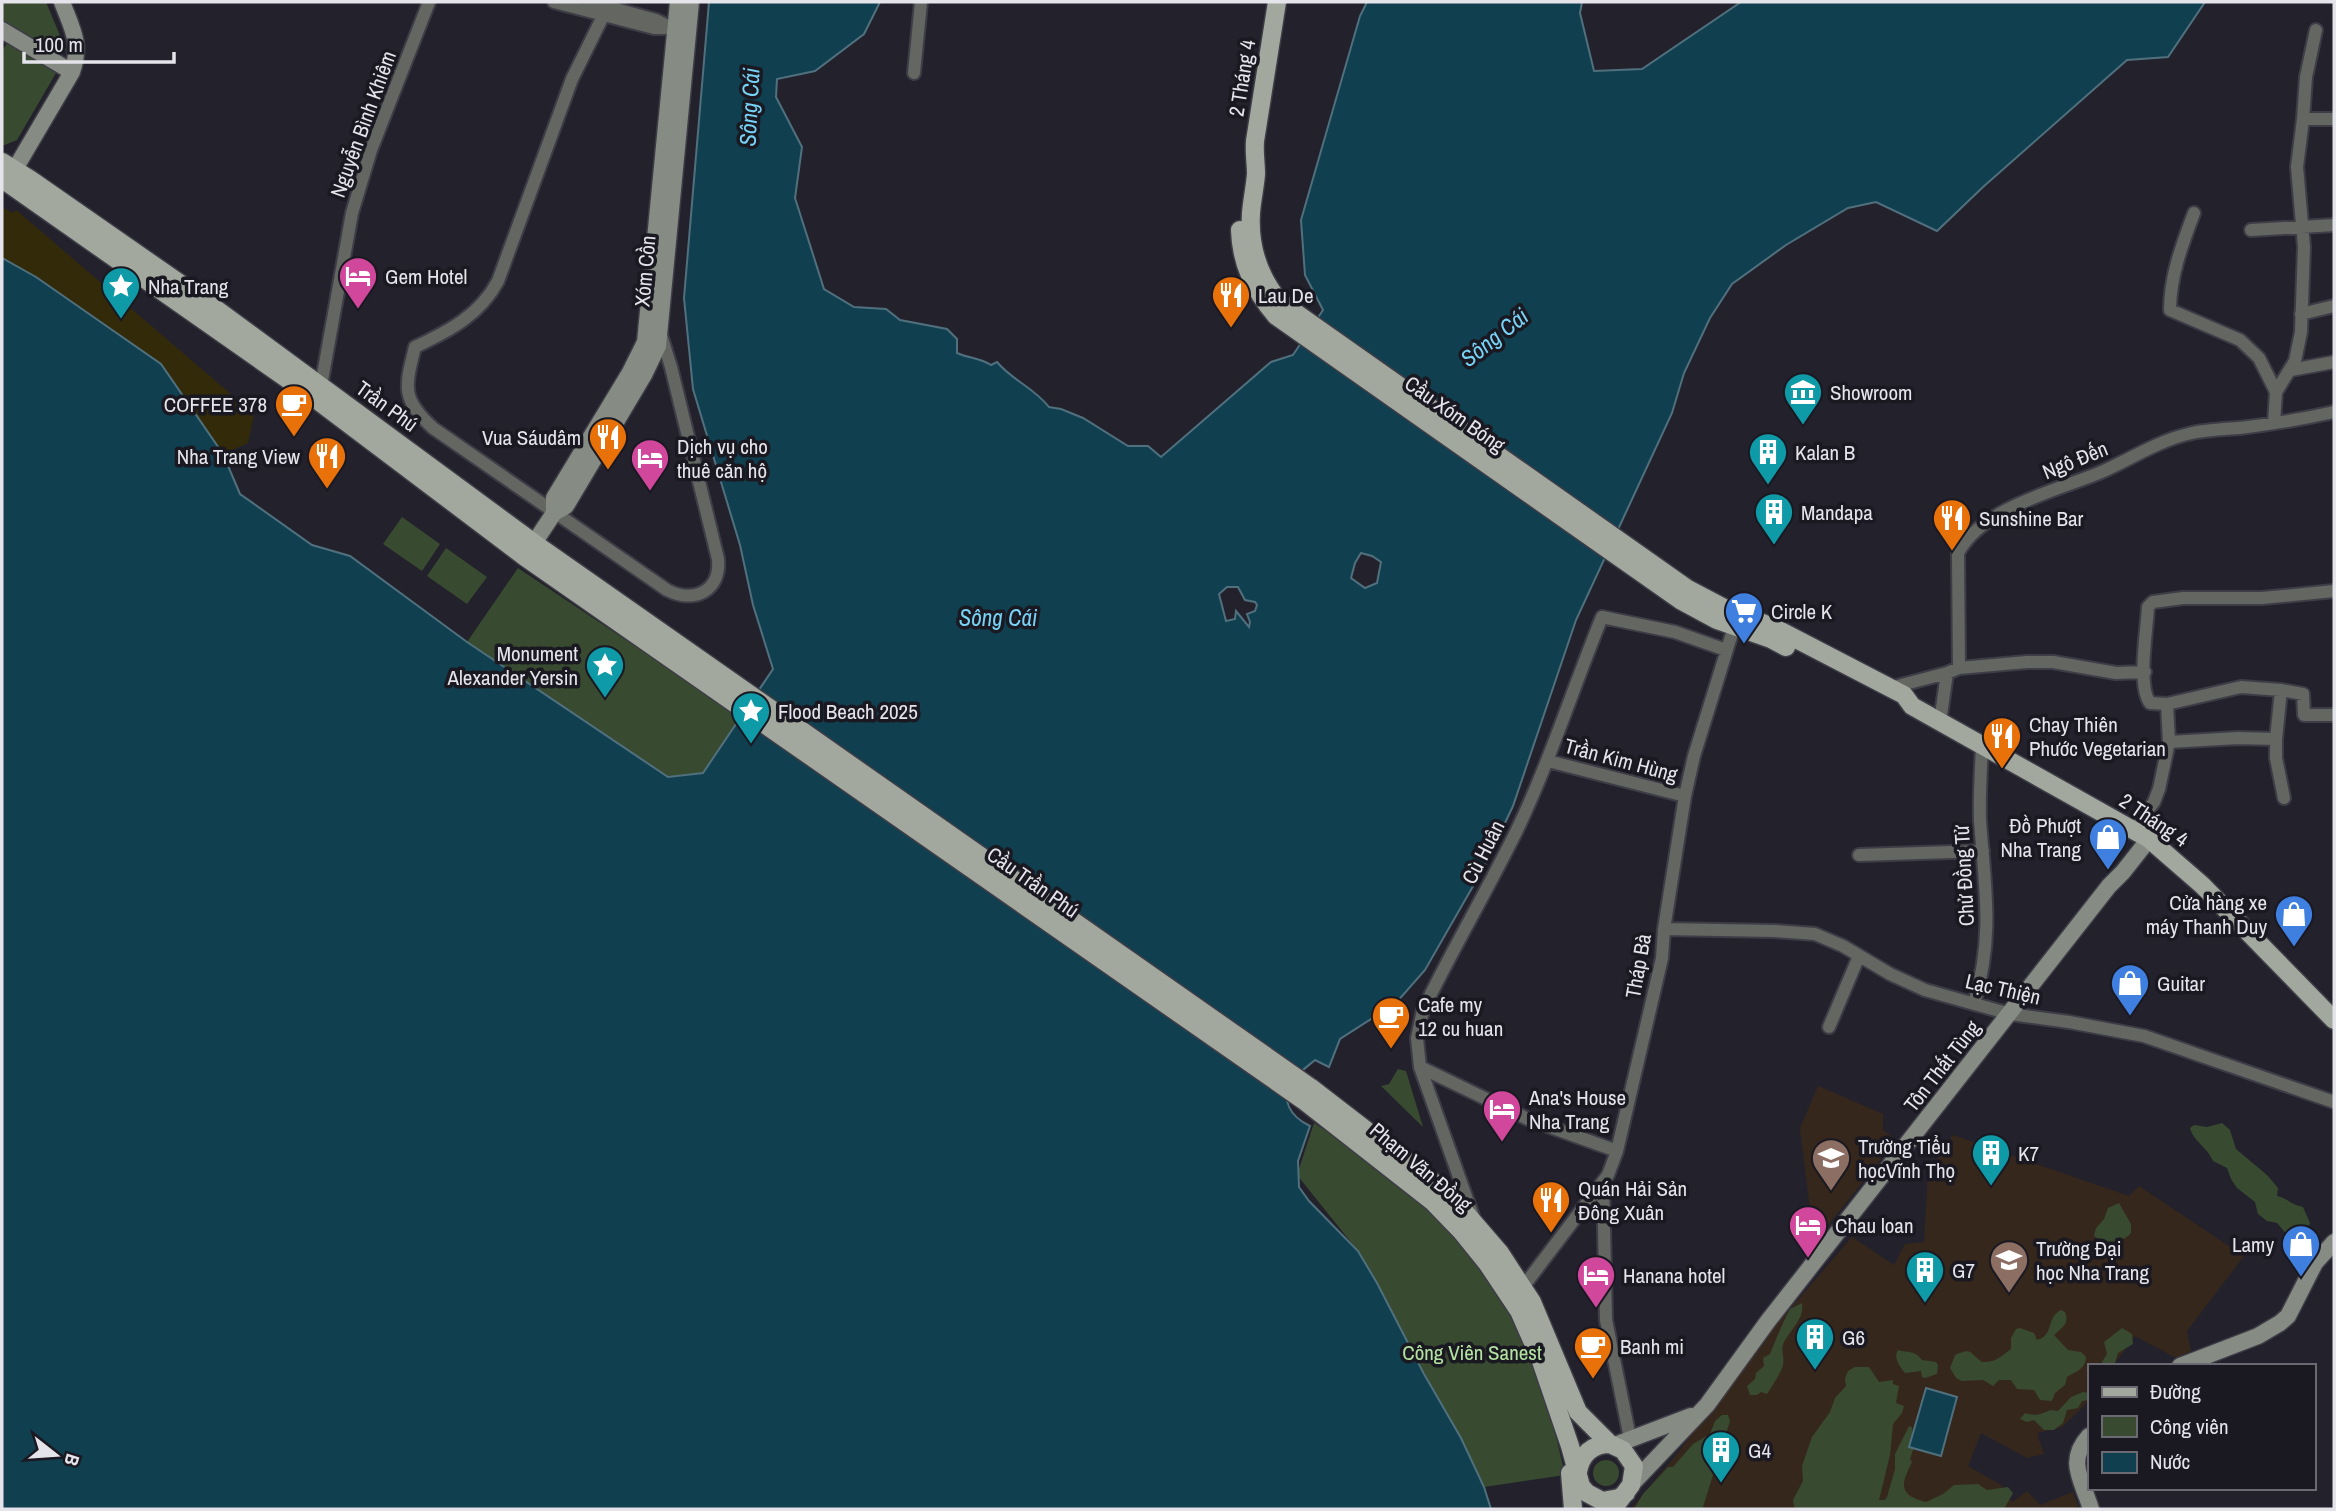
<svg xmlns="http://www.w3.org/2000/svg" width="2336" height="1511" font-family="'Archivo Narrow',sans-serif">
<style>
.education{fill:#36271c}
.green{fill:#384a30}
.sand{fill:#322a09}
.water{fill:#103f50;stroke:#50707e;stroke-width:2;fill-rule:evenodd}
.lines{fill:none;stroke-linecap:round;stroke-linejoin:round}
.street-casing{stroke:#3e3d47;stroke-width:16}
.secondary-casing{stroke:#3e3d47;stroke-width:19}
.primary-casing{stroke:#3e3d47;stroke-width:21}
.street{stroke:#636661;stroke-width:12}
.secondary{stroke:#868b83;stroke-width:16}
.primary{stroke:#a2a89e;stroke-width:18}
.labels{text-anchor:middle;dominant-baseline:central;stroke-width:7;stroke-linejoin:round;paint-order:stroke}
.street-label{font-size:21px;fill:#e5e4eb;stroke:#1a1922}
.poi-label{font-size:21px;fill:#e5e4eb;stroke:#1a1922;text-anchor:start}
.park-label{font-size:21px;fill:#b4e3a1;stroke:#1a1922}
.water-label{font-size:23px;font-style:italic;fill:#77d4f7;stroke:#1a1922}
</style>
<rect width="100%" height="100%" fill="#23222c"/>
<path class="education" d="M1818 1086 1883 1114V1130L1896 1140 1814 1243 1800 1128Z
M1953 1135 2129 1196 2139 1186 2244 1256 2187 1331 2191 1351 2176 1358 2135 1336 2113 1366H2089V1398L2084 1406 2062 1427 2037 1433 2044 1454 2027 1458 1981 1433 1968 1466 2001 1485 2012 1502 2027 1491 2040 1505 2073 1492 2079 1509H1631L1676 1455 1778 1323 1852 1237 1894 1265 1905 1244 1924 1242 1928 1173Z"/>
<path class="green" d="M2 2H46L66 50 55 55 2 23Z
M7 43 56 73 17 140 2 146V51Z
M402 517 440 544 422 571 383 544Z
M446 548 487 577 467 604 427 576Z
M518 568 740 716 704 773 668 777 467 642Z
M1398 1069 1406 1071 1423 1127 1381 1086 1389 1084Z
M1314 1123C1384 1169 1456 1221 1502 1294 1534 1344 1552 1417 1565 1475L1484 1487 1377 1283 1358 1251 1297 1175Z
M2222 1123 2230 1130 2236 1149 2267 1175 2278 1188 2277 1196C2287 1198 2291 1205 2303 1207L2310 1223 2306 1235 2301 1238H2290L2277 1223 2267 1221 2258 1214 2255 1202 2237 1188 2231 1179 2227 1168 2213 1161C2208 1148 2193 1141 2190 1128L2194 1125 2207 1127Z
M2119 1203 2131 1224V1233C2122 1244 2105 1244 2094 1236L2096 1228 2104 1219 2108 1208Z
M1802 1303C1805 1318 1791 1329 1784 1342 1780 1350 1785 1357 1783 1365 1782 1371 1771 1388 1767 1394L1761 1392 1757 1395H1750L1747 1386 1755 1379 1756 1373 1764 1366 1763 1358 1770 1354C1776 1339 1782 1324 1790 1309Z
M2061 1310 2065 1312C2070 1324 2062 1327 2054 1335L2068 1350 2081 1352 2086 1357C2086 1369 2075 1372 2067 1377L2065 1385 2055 1393 2052 1401 2040 1400 2034 1390 2017 1389 2011 1380H1999L1993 1386 1983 1380 1962 1381 1956 1378 1950 1368 1955 1355C1973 1347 1969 1353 1982 1362 1995 1363 2000 1357 2011 1349V1338L2016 1329 2020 1328 2034 1333 2037 1340C2054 1336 2046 1317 2061 1310Z
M2122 1328 2132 1334 2133 1344 2118 1353 2114 1366H2102V1362L2107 1354 2104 1342Z
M1898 1350C1909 1353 1914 1350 1922 1360L1936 1362 1938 1365 1937 1374 1925 1378 1922 1377 1921 1371 1905 1373C1900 1367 1893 1358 1898 1350Z
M1855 1367H1869L1879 1382 1893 1380V1384L1899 1386 1896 1403 1904 1406 1902 1413 1893 1424 1890 1455 1879 1500H1885L1887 1497 1895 1469V1454L1909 1426 1912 1427 1914 1447 1910 1459 1912 1462C1900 1486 1899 1495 1926 1502L1943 1494 1954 1485 1978 1484 1987 1490 2008 1487 2013 1493 2004 1509H1797L1794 1507 1793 1500 1803 1481 1802 1466 1812 1437 1830 1412 1835 1398 1846 1386 1845 1378 1848 1371Z
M2083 1392 2089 1393V1400L2082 1401 2078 1408 2067 1410 2063 1423 2054 1430H2044L2034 1420 2027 1422 2020 1419 2025 1413C2034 1416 2041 1415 2050 1410L2058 1411 2071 1397Z
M1722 1415H1728L1730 1421 1703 1507 1705 1509H1634L1643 1494 1668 1467H1673L1693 1444 1710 1434 1715 1421Z
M1593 1473a13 13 0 1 1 26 0a13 13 0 1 1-26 0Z"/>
<path class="sand" d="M2 207 13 213 16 210 254 414 248 443 223 454 161 364 36 277 2 258Z"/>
<path class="water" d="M709 2H880L864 34 815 71 777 79 776 97 802 147 795 198 824 289 854 307 886 309 900 320 947 329 957 339V353C968 358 980 358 991 365L997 362C1013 381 1033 387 1049 407L1061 409 1083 418 1128 446H1148L1161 457 1271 362 1293 355 1323 310 1305 275 1301 220 1360 16 1367 2H1582L1580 13 1594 71 1642 69 1741 2H2205L2168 57 2127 60 1983 187 1937 231 1876 202 1848 208 1786 245 1732 284 1710 318 1684 373 1672 413 1576 620 1513 806 1484 867 1425 970 1396 1003 1340 1039 1329 1067 1315 1060C1308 1066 1298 1073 1293 1080 1279 1100 1291 1117 1310 1126L1298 1161 1299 1187 1309 1201 1358 1251 1377 1283 1424 1374 1461 1438 1484 1487 1491 1509H2V258L36 277 161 364 223 454 240 494 312 545 350 556 467 642 668 777 703 773 773 669 753 605 740 545 693 389 684 298ZM1361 553 1372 556 1381 562 1377 583 1365 588 1351 578 1355 563ZM1227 587H1238L1245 600 1255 602 1257 605 1255 611 1247 614 1250 622 1249 627 1236 611 1235 619 1226 621 1219 594Z
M1926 1388 1957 1397 1941 1456 1909 1447Z"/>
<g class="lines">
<g class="street-casing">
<path id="street" d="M554 2 654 28H674
M590 2 656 20 670 27
M610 2 572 79 498 281C480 315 449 331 415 347 405 387 401 399 433 428L667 590C694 604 721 591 718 559L671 367 661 335
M914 73 921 2
M2303 119 2306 77 2316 30
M2194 213C2182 245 2170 276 2170 310L2240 340 2259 358 2276 392
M2251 230 2334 225
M2301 314 2334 306
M2291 370 2334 362
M321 386 352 213 371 150 429 2
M2274 423 2276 392 2295 361 2301 332 2304 247 2297 167 2303 119H2334
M1959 668 1958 553C1982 508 2055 491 2099 473 2129 460 2159 440 2192 433 2207 430 2224 429 2240 428 2272 424 2303 419 2334 412
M1890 688 1947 673 1959 668 2027 662H2053L2116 673 2145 672
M2167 704 2241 687 2281 690 2303 694 2304 715H2334
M1940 722 1947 673
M2276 739 2281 690
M2169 742 2238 738 2276 739V758L2284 798
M1548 761 1685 796
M2133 830 2154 802 2159 789 2169 742 2167 704 2150 703C2137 685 2147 630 2148 607L2153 602 2183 598H2262L2334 591
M1859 855 1983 851
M1664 929 1775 931 1815 934 1843 946 1890 974 1925 990 2010 1014 2069 1022 2144 1036 2334 1102
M1974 1004C1994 937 1985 888 1980 821 1979 796 1981 770 1982 745
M1829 1027 1859 956
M1420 1067 1528 1119 1617 1151
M1603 1183 1606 1320 1630 1438
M1474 1219 1420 1067 1417 1038 1423 1010C1452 950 1487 891 1517 830 1550 761 1573 688 1602 617L1675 632 1726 650
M1523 1287 1608 1175 1617 1151 1662 958 1664 929 1685 796 1694 756 1734 627"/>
</g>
<g class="secondary-casing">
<path id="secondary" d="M2 30 72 72
M15 169 72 72C82 43 72 29 62 2
M554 513V498L629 374 645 342 678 2
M534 543 554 513 566 506 644 375 658 346 691 2
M2180 1366 2258 1336 2280 1323 2288 1316 2315 1263 2334 1242
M2089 1436C2066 1461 2082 1480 2091 1509
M1615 1445 1691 1416
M1631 1485 1707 1405 1768 1321 2109 886 2123 872 2149 839"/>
</g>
<g class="primary-casing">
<path id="primary" d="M1277 2 1255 141C1254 153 1256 163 1256 174 1255 187 1252 200 1251 213 1249 246 1258 275 1279 301L1688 589 1726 609 1775 628 1904 695 1912 706 2149 839 2202 885 2334 1020
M2 162 31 180 205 301 534 543 1310 1087 1450 1195 1500 1253 1532 1302 1578 1412 1610 1444 1623 1450 1634 1466 1631 1485 1613 1509
M2 179 313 397 525 557 1303 1100 1433 1202 1462 1232 1487 1263 1519 1311 1541 1361 1570 1446 1581 1486 1587 1493 1602 1501 1619 1498 1626 1493
M1240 230C1241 264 1254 290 1276 316L1680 600 1717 620 1771 639 1786 647
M1578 1472C1581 1454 1592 1444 1610 1444
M1570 1473 1573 1509"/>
</g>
<use href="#street" class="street"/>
<use href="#secondary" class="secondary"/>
<use href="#primary" class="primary"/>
</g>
<defs>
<g id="hotel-pin" transform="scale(2.0125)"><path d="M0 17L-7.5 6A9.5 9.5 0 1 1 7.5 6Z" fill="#d1479c" stroke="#1a1922"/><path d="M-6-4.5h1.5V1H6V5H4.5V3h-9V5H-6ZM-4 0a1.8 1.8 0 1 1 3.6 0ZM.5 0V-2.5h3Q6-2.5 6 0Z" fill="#fff"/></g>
<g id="sight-pin" transform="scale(2.0125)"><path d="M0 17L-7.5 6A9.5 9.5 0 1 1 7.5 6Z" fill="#0f9aa8" stroke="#1a1922"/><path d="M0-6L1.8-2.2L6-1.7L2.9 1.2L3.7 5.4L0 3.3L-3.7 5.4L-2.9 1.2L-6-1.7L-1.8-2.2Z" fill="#fff"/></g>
<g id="restaurant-pin" transform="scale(2.0125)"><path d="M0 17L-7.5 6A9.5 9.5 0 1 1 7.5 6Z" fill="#e8710a" stroke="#1a1922"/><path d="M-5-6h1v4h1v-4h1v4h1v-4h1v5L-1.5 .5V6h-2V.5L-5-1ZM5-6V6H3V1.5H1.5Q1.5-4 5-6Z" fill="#fff"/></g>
<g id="museum-pin" transform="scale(2.0125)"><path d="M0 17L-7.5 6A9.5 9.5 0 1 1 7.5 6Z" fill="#0f9aa8" stroke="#1a1922"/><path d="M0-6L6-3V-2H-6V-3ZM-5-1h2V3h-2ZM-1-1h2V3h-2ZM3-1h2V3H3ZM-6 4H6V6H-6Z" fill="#fff"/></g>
<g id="cafe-pin" transform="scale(2.0125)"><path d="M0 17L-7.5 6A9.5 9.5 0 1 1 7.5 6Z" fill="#e8710a" stroke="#1a1922"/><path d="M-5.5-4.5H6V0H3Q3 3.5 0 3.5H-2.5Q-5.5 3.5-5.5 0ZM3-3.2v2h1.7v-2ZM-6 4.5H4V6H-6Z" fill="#fff"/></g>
<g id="building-pin" transform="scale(2.0125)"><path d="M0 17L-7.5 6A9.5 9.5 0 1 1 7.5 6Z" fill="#0f9aa8" stroke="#1a1922"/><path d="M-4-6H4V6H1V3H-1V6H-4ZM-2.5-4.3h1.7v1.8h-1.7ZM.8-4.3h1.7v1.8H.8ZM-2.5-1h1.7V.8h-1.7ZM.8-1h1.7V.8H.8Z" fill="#fff"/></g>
<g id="supermarket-pin" transform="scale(2.0125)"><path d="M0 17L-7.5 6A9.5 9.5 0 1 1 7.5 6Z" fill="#3f7fe0" stroke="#1a1922"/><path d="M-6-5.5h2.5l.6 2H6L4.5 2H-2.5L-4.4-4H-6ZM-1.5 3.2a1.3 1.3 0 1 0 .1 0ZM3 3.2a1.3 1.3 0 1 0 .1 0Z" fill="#fff"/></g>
<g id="shop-pin" transform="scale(2.0125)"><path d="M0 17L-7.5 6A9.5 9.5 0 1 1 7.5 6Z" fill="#3f7fe0" stroke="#1a1922"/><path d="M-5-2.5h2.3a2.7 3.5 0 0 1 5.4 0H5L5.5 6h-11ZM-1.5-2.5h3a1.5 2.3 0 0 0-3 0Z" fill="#fff"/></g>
<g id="school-pin" transform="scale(2.0125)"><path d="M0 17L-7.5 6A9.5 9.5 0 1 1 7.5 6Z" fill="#8d6e63" stroke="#1a1922"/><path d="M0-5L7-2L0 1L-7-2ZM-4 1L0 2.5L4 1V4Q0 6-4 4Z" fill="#fff"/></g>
<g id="university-pin" transform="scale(2.0125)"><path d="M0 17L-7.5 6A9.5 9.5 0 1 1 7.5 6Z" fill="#8d6e63" stroke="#1a1922"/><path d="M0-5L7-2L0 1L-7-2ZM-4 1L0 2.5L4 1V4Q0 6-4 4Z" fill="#fff"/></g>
</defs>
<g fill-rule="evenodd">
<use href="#hotel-pin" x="358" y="276"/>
<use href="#sight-pin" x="121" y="286"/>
<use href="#restaurant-pin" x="1231" y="295"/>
<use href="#museum-pin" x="1803" y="392"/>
<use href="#cafe-pin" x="294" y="404"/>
<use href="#restaurant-pin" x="608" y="437"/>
<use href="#building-pin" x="1768" y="452"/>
<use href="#restaurant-pin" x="327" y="456"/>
<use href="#hotel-pin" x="650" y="458"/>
<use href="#building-pin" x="1774" y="512"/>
<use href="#restaurant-pin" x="1952" y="518"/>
<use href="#supermarket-pin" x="1744" y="611"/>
<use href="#sight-pin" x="605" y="665"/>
<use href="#sight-pin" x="751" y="711"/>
<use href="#restaurant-pin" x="2002" y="736"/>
<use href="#shop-pin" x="2108" y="837"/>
<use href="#shop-pin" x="2294" y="914"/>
<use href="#shop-pin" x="2130" y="983"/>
<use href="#cafe-pin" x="1391" y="1016"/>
<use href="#hotel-pin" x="1502" y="1109"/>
<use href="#building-pin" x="1991" y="1153"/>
<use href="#school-pin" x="1831" y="1158"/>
<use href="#restaurant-pin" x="1551" y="1200"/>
<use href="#hotel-pin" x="1808" y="1225"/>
<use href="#shop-pin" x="2301" y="1244"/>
<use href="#university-pin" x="2009" y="1260"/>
<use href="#building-pin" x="1925" y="1270"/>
<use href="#hotel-pin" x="1596" y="1275"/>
<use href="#building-pin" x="1815" y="1337"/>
<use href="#cafe-pin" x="1593" y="1346"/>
<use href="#building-pin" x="1721" y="1450"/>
</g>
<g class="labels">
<g class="street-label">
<text transform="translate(1242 78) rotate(-81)">2 Tháng 4</text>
<text transform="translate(363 124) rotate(-70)">Nguyễn Bình Khiêm</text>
<text transform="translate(645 271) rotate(-85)">Xóm Cồn</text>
<text transform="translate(387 406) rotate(36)">Trần Phú</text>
<text transform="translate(1455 414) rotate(35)">Cầu Xóm Bóng</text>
<text transform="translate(2075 460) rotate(-22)">Ngô Đến</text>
<text transform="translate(1621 760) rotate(15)">Trần Kim Hùng</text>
<text transform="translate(2154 820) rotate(34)">2 Tháng 4</text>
<text transform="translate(1483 852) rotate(-63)">Cù Huân</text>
<text transform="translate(1964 876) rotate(-93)">Chử Đồng Tử</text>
<text transform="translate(1033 882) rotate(35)">Cầu Trần Phú</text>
<text transform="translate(1638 966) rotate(-80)">Tháp Bà</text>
<text transform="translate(2003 989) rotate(13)">Lạc Thiện</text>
<text transform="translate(1942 1066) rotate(-52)">Tôn Thất Tùng</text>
<text transform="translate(1421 1167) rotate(40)">Phạm Văn Đồng</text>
</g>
<g class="poi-label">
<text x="385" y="276">Gem Hotel</text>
<text x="148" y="286">Nha Trang</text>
<text x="1258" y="295">Lau De</text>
<text x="1830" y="392">Showroom</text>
<text x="267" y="404" text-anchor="end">COFFEE 378</text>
<text x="581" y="437" text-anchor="end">Vua Sáudâm</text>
<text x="677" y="446">Dịch vụ cho<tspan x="677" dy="24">thuê căn hộ</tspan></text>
<text x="1795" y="452">Kalan B</text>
<text x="300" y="456" text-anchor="end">Nha Trang View</text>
<text x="1801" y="512">Mandapa</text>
<text x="1979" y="518">Sunshine Bar</text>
<text x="1771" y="611">Circle K</text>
<text x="578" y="653" text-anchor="end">Monument<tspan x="578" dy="24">Alexander Yersin</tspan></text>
<text x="778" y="711">Flood Beach 2025</text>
<text x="2029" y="724">Chay Thiên<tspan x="2029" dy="24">Phước Vegetarian</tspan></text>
<text x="2081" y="825" text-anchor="end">Đồ Phượt<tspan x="2081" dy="24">Nha Trang</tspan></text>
<text x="2267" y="902" text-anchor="end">Cửa hàng xe<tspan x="2267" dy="24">máy Thanh Duy</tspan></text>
<text x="2157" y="983">Guitar</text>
<text x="1418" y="1004">Cafe my<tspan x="1418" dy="24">12 cu huan</tspan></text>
<text x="1529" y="1097">Ana's House<tspan x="1529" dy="24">Nha Trang</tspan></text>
<text x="1858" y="1146">Trường Tiểu<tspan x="1858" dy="24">họcVĩnh Thọ</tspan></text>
<text x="2018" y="1153">K7</text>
<text x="1578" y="1188">Quán Hải Sản<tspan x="1578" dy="24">Đông Xuân</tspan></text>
<text x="1835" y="1225">Chau loan</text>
<text x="2274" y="1244" text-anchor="end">Lamy</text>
<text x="2036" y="1248">Trường Đại<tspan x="2036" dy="24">học Nha Trang</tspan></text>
<text x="1952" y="1270">G7</text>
<text x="1623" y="1275">Hanana hotel</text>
<text x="1842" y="1337">G6</text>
<text x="1620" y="1346">Banh mi</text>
<text x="1748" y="1450">G4</text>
</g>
<g class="park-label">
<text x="1472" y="1352">Công Viên Sanest</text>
</g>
<g class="water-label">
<text transform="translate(749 107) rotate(-87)">Sông Cái</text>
<text transform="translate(1494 337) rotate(-38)">Sông Cái</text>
<text x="998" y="617">Sông Cái</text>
</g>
</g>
<rect width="2336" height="1511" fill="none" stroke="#e5e4eb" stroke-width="7"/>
<rect x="2088" y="1364" width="228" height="126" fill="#1a1922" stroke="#6b6a72" stroke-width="2"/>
<rect x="2102" y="1387" width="35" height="10" fill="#a2a89e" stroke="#6b6a72" stroke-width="2"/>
<text x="2150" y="1399" font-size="21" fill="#e5e4eb">Đường</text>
<rect x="2102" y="1416" width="35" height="21" fill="#384a30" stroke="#6b6a72" stroke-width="2"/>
<text x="2150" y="1434" font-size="21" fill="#e5e4eb">Công viên</text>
<rect x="2102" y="1452" width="35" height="21" fill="#103f50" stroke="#6b6a72" stroke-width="2"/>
<text x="2150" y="1469" font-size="21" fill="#e5e4eb">Nước</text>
<g transform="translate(56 1455) rotate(107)" stroke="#1a1922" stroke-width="5" paint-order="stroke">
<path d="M0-5L12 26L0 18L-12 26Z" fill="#e5e4eb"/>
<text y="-10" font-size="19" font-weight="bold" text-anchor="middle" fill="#e5e4eb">B</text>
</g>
<path d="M24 52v10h150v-10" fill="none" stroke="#e5e4eb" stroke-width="3.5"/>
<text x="35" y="52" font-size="21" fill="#e5e4eb" stroke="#1a1922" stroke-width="5" paint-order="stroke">100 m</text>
</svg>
